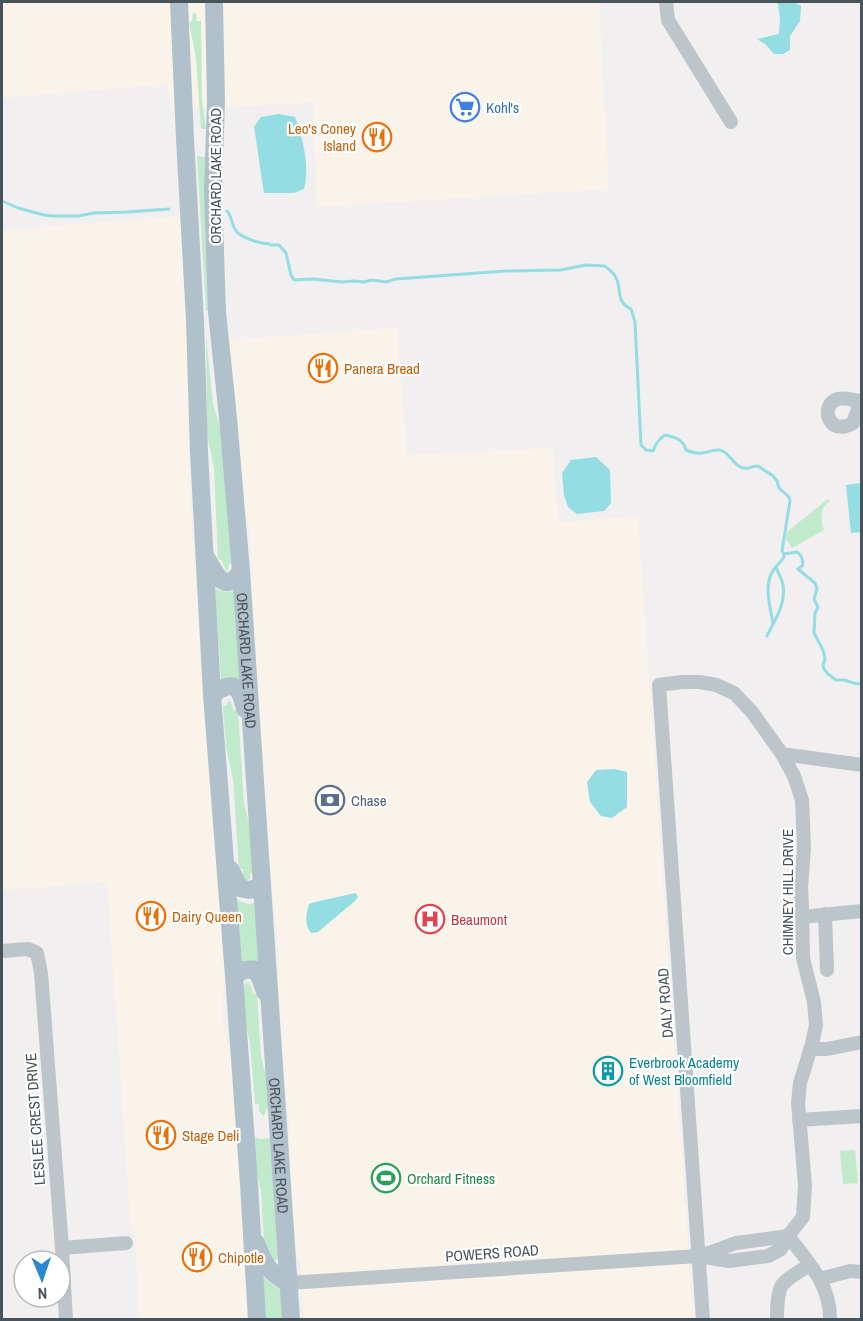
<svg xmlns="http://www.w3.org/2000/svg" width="863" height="1321" font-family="'Archivo Narrow',sans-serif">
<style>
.commercial{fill:#faf3ea}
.green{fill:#c1eacc}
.water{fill:#93dde3}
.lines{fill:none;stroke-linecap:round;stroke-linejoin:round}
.stream{stroke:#93dde3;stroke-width:3}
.minor{stroke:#bcc5ca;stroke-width:14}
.major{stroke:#b1c1cb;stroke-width:18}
.labels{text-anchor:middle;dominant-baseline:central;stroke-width:4.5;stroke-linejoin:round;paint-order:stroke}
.shop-label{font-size:15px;fill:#366cbe;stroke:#fff;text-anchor:start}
.food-label{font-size:15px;fill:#c56008;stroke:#fff;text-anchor:start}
.street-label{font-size:15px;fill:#49545a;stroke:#fff}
.service-label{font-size:15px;fill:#4e5e75;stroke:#fff;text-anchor:start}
.health-label{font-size:15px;fill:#be3a42;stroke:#fff;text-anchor:start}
.culture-label{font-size:15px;fill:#0d838f;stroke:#fff;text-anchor:start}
.leisure-label{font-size:15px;fill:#27864d;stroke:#fff;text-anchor:start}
</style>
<rect width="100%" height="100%" fill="#f1efef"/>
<path class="commercial" d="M2 2H599L609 189 317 207 313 102 171 111 168 84 2 98Z
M183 216 187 308V374L190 495 203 692 227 965 221 1008 223 1028 233 1056 250 1319H139L135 1231H131L107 882 2 890V230Z
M397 328 407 455 553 448 558 523 638 516 693 1319H304L301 1265 292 1249 288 1170 290 1138 288 1104 283 1094 276 997 279 961 271 874 267 858 249 606 252 576 250 529 242 504 225 340Z"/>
<path class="green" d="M193 12 196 14 197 21H201L202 99 206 129H201L196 58 189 22 192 21Z
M197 156 206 157 205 227 209 311H206Z
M206 335 213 404 222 434 233 563 229 564 228 571 225 569 222 560 218 559 214 468 207 434Z
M829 499 830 501C819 508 821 520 824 530L792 548 786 539 787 532 824 502Z
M215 589 225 592 235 591 241 683 221 680Z
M228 700 231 702 234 711H238L244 803 252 836 254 873H250V878L247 881 243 875V869H239L233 779 226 747 223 706 227 705Z
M236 900 249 904 256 903 260 964 240 962Z
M247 982 249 983 252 988 253 994H257L261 1057 269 1087 270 1109H266L264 1117 259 1111V1104H255L250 1043 243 1012 242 985 245 984Z
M252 1136 260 1139 272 1138 280 1259 273 1261 264 1240 261 1191 253 1160Z
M855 1150 858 1183 843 1184 840 1151Z
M263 1276 271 1284 282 1291 284 1319H264Z"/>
<path class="water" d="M774 2H794L801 6 800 21 790 36V50L783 54H774L765 44 757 39 779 34 780 19 778 4Z
M279 114 295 117C303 139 310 166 304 189L294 193H264C260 171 258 149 254 127L261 117Z
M596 457 610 470 611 503 604 511 577 514 568 507 564 495 562 473 571 460Z
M861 483V532L851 533 846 485Z
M615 769 627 772V807L612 818 601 816 590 802 587 782 596 770Z
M356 893 358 897 355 901 318 932 311 933C304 924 306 915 309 904L315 902Z"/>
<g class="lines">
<path class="stream" d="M2 201 18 208 44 215 54 216H78L94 213 127 212 169 209
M227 211C233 217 231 227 238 233 243 237 255 242 262 243 271 245 263 241 271 245H279L286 253 291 275 294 280 313 279 342 282 354 281 364 282 372 280 386 282 396 279 505 271 561 270 585 265 605 266C608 269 613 272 615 276 623 288 614 301 631 309L635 322 641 445 646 450 653 451C656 443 659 439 665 435 675 437 684 440 686 450 691 452 696 454 701 453 708 453 713 449 720 450 732 453 734 470 748 468 751 467 754 466 758 466L773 476 777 481 779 488 789 497 790 501 782 551 784 554 797 552C802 555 803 559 803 565L798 569 815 583 817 589 814 599 818 607 815 613 814 633 823 650 825 659 823 665 824 669 828 674 836 680H844L857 684 862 683
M773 623C770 607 763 584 774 569 777 565 781 562 784 557V554
M767 636C775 619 786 605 783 585 782 579 778 573 776 567"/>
<path class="minor" d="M666 2 668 20 731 122
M861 401 853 423C828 438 819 404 838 399 845 397 854 401 862 401
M782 754 862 765
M825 914 827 970
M802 917 862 911
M2 951 28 949 37 953 41 973 62 1248 66 1320
M810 1049H827L862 1042
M799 1120 862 1116
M788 1236C808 1261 831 1286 830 1320
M62 1248 126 1243
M703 1255 736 1243 788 1236
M820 1279 850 1271 862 1272
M289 1283 698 1256 729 1261 768 1256 781 1249 788 1236 803 1217 805 1185 798 1103 800 1083 812 1044 816 1025 814 1002 803 958 802 907 801 887 804 848 802 800 794 776 782 754 752 712 734 693 716 685 700 682H682L659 685C674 896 688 1108 703 1320
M777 1320C777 1309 777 1294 782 1285 788 1277 802 1270 810 1265"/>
<g class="major">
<path d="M179 2 185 139 195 320 199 452 212 695 234 976 249 1184 257 1320"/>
<path id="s1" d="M214 2 216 101 213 190 217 312 228 418 241 571 291 1320"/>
<path d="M207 559C216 575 225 595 241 571"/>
<path d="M212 695C234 678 240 687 245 709"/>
<path d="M230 869 240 888C249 891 254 890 262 885"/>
<path d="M234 976C242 971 246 968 256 970L261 980 265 992"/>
<path d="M256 1243C263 1262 270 1275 289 1283"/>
</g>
</g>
<defs>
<g id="supermarket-ring" transform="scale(1.5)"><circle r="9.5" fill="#fff" stroke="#3f7fe0" stroke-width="1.5"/><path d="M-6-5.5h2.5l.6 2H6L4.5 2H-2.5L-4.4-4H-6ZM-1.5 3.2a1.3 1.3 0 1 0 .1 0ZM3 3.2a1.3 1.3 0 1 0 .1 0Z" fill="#3f7fe0"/></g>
<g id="restaurant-ring" transform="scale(1.5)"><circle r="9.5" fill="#fff" stroke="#e8710a" stroke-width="1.5"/><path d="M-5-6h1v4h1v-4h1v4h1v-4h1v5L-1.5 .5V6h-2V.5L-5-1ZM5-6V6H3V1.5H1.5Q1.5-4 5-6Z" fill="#e8710a"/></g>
<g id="bank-ring" transform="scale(1.5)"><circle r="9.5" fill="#fff" stroke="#5c6f8a" stroke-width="1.5"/><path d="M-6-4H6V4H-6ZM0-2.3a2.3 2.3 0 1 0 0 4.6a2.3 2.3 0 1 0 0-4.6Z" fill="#5c6f8a"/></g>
<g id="hospital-ring" transform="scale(1.5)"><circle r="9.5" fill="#fff" stroke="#e0444e" stroke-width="1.5"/><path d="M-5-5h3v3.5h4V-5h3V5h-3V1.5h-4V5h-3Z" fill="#e0444e"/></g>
<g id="building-ring" transform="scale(1.5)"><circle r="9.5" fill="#fff" stroke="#0f9aa8" stroke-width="1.5"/><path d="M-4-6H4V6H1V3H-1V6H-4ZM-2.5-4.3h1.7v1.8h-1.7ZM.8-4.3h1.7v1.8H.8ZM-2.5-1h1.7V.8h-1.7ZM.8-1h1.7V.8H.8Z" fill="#0f9aa8"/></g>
<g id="stadium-ring" transform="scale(1.5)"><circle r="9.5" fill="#fff" stroke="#2e9e5b" stroke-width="1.5"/><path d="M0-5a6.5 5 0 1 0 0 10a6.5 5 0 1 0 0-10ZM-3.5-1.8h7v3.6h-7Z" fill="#2e9e5b"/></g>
</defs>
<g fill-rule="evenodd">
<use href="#supermarket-ring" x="465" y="107"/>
<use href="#restaurant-ring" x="377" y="137"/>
<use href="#restaurant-ring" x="323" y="368"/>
<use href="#bank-ring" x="330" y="800"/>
<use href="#restaurant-ring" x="151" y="916"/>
<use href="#hospital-ring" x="430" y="919"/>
<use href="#building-ring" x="608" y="1071"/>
<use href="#restaurant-ring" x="161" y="1135"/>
<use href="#stadium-ring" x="386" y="1178"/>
<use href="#restaurant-ring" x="197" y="1257"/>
</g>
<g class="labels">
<g class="shop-label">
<text x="486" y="107">Kohl's</text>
</g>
<g class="food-label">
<text x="356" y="128" text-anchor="end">Leo's Coney<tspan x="356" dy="17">Island</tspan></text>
<text x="344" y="368">Panera Bread</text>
<text x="172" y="916">Dairy Queen</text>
<text x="182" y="1135">Stage Deli</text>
<text x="218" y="1257">Chipotle</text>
</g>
<g class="street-label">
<text transform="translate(215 176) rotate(-90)">ORCHARD LAKE ROAD</text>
<text stroke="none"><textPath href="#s1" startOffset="660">ORCHARD LAKE ROAD</textPath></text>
<text transform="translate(787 892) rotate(-90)">CHIMNEY HILL DRIVE</text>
<text transform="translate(665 1003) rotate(-94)">DALY ROAD</text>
<text transform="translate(35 1119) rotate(-94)">LESLEE CREST DRIVE</text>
<text stroke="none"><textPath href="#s1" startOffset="1146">ORCHARD LAKE ROAD</textPath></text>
<text transform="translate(492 1253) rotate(-4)">POWERS ROAD</text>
</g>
<g class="service-label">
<text x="351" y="800">Chase</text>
</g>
<g class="health-label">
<text x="451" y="919">Beaumont</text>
</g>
<g class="culture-label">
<text x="629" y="1062">Everbrook Academy<tspan x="629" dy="17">of West Bloomfield</tspan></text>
</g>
<g class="leisure-label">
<text x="407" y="1178">Orchard Fitness</text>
</g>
</g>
<rect width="863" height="1321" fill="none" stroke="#49545a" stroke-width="6"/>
<g transform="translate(42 1279) rotate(178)"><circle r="28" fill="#ffffff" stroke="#b6bbbd" stroke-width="1.5"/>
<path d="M0-4.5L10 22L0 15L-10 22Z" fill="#2b88ce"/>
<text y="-9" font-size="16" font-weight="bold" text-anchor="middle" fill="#49545a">N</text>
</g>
</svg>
